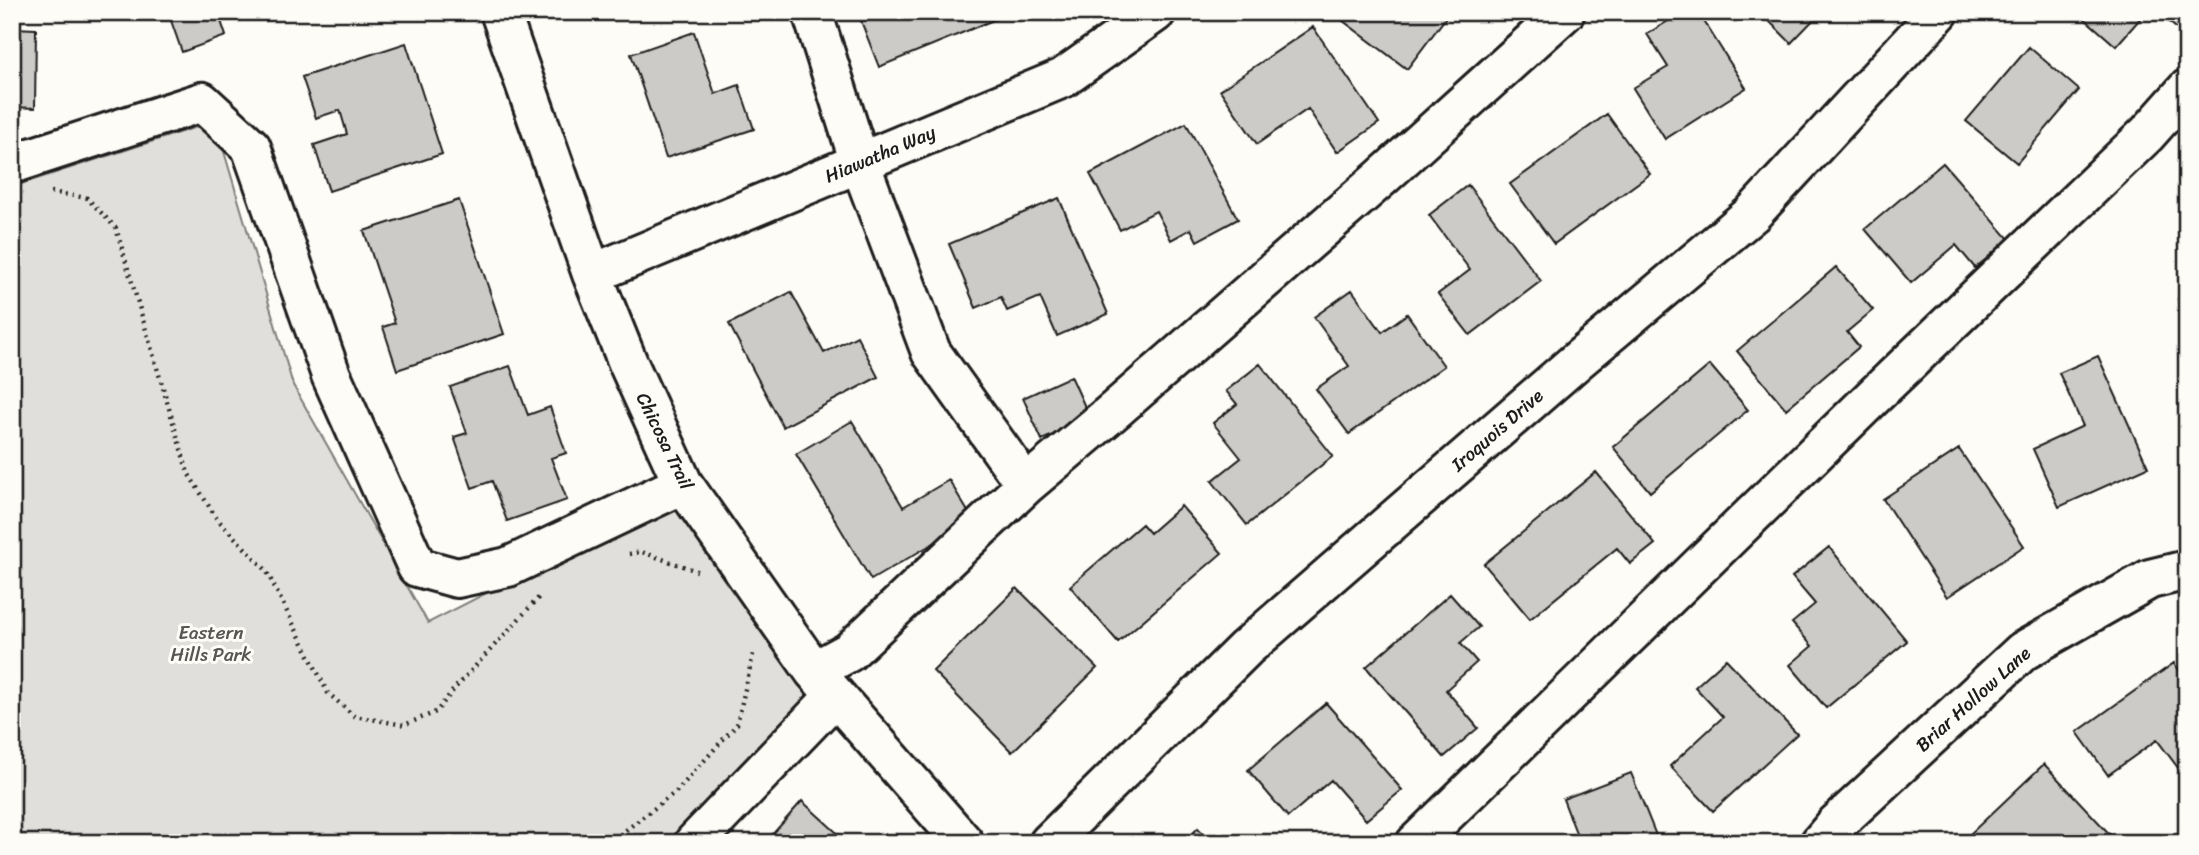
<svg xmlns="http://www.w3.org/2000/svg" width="2199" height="855" font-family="Sriracha,sans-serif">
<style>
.green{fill:#e0dfdb;stroke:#7e7e7c;stroke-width:2}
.building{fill:#cccbc8;stroke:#1c1c1c;stroke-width:2}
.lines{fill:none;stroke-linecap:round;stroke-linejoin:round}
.minor-casing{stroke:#1c1c1c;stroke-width:44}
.path{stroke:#1c1c1c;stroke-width:4.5;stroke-dasharray:2 5;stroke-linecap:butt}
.minor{stroke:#fdfcf7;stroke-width:38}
.labels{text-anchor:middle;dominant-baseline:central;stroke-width:6;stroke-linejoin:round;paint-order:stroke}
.street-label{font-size:19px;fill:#1c1c1c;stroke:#fdfcf7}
.park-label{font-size:19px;fill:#575655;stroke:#fdfcf7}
</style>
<rect width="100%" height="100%" fill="#fdfcf7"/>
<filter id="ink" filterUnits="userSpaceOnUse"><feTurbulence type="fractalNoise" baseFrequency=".0143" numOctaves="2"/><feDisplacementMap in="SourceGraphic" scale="14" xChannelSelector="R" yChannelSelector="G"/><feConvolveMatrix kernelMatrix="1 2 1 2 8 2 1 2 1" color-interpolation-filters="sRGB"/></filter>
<g filter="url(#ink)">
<path class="green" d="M215 121 293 385 428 623 674 497 813 705 683 843H12V187Z"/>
<path class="building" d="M168 12H218L226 36 182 52Z
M882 12H1008V14L879 67 861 21Z
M1342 12H1450L1407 69 1338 17Z
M1683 12H1698L1746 88 1665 139 1633 88 1668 67 1647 34Z
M1760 12H1821L1791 43Z
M2077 12H2146L2116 46Z
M2157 12H2187V37Z
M1313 27 1379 123 1337 152 1308 109 1257 144 1220 90Z
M12 28 36 29 35 108 12 107Z
M694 32 715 94 739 85 754 129 666 158 631 54Z
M406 43 442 154 329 191 314 145 347 134 340 110 316 118 302 77Z
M2029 47 2079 90 2017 163 1966 121Z
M1607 114 1650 174 1554 244 1510 184Z
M1186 123 1238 219 1197 241 1191 229 1171 240 1156 211 1120 230 1090 174Z
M1943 163 2010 240 1975 268 1956 245 1911 283 1865 229Z
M1468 185 1541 281 1470 335 1438 294 1470 270 1429 215Z
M1059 198 1108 314 1057 336 1040 297 1007 311 1001 297 976 308 949 244Z
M459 200 504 334 397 370 383 327 395 323 364 231Z
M1836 267 1873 310 1847 332 1859 347 1786 409 1737 351Z
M1352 290 1382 332 1407 314 1444 366 1349 434 1316 389 1349 366 1314 317Z
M791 292 824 353 857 336 878 377 783 427 729 324Z
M2187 298V351L2178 299Z
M2098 356 2148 467 2059 507 2033 449 2083 426 2059 373Z
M1260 364 1333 456 1247 525 1212 481 1241 458 1213 423 1237 404 1226 391Z
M1710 365 1748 410 1650 492 1613 447Z
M510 366 528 415 550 407 566 453 551 458 567 500 507 521 492 481 472 488 454 437 467 433 450 387Z
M1071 376 1090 418 1042 440 1023 398Z
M852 421 903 507 949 480 973 520 871 580 796 454Z
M1959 449 2024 546 1947 597 1883 499Z
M1596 472 1655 544 1630 564 1617 548 1530 619 1484 564Z
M1181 506 1222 553 1118 642 1070 586 1142 524 1150 533Z
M1829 547 1907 641 1826 708 1790 665 1812 646 1792 623 1815 604 1792 577Z
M1017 588 1097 668 1012 752 933 671Z
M1450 594 1479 627 1460 643 1477 662 1446 690 1478 728 1444 757 1366 667Z
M1726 659 1797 734 1713 811 1670 766 1723 717 1695 687Z
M2174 663 2187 681V775L2185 777 2157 740 2108 775 2077 732Z
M1326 703 1402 790 1366 820 1331 780 1288 817 1248 770Z
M2044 764 2118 843H1975L1968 836Z
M1631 773 1659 843H1580L1563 799Z
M802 801 848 843H778L771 836Z
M1198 828 1212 843H1183Z"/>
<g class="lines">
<g class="minor-casing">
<path id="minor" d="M500 12 592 274 628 363 683 484 814 671 964 843
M812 12 860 163 931 352 1026 485
M12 164 202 102 251 147 331 375 417 567 457 578 508 567 683 484
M592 274 1063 78 1156 12
M814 671 849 652 1026 485 1115 410 1381 178 1565 12
M694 843 835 696
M1049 843 1246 648 1578 360 1752 214 1939 12
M1416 843 1875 395 2147 134 2187 89
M1820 843 1836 824 2023 651 2150 579 2187 570"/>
</g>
<path class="path" d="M51 192 87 198 116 228 188 473 217 519 266 570 328 693 354 716 404 725 436 712 455 688 541 595
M629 554 642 552 697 571
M609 843 677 791 737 724 754 650"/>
<use href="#minor" class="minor"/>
</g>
</g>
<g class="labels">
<g class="street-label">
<text transform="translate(880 154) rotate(-23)">Hiawatha Way</text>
<text transform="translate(1497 430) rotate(-41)">Iroquois Drive</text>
<text transform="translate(665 441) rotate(64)">Chicosa Trail</text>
<text transform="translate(1973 699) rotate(-42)">Briar Hollow Lane</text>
</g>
<g class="park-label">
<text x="211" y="632">Eastern<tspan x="211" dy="22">Hills Park</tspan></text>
</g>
</g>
<rect width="2199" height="855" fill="none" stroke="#fdfcf7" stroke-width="42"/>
<rect x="21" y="21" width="2157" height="813" fill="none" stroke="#1c1c1c" stroke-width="2.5" filter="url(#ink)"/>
</svg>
